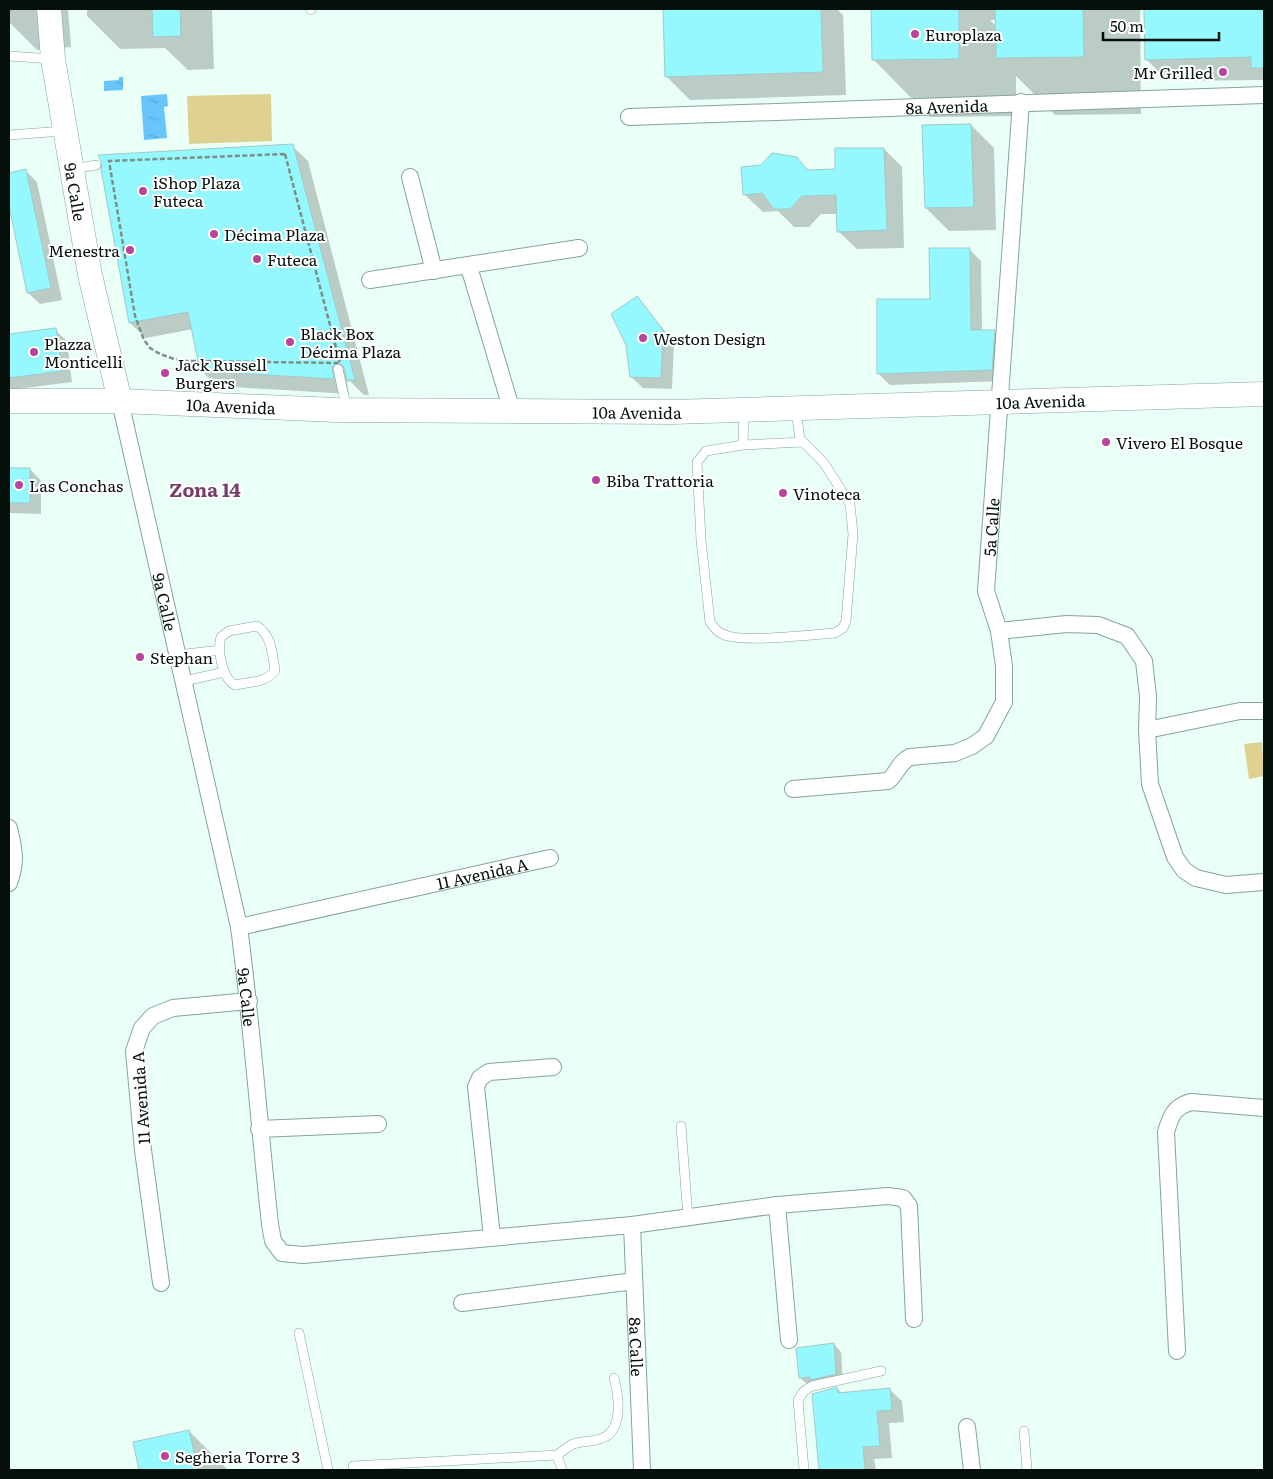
<svg xmlns="http://www.w3.org/2000/svg" width="1273" height="1479" font-family="Literata,serif">
<style>
.green{fill:#dfd291}
.water{fill:url(#water-ripples)}
.shadow{fill:#0003;fill-rule:evenodd}
.building{fill:#95f8fe;stroke:#a1c9cb}
.lines{fill:none;stroke-linecap:round;stroke-linejoin:round}
.lane-casing{stroke:#84a597;stroke-width:10}
.street-casing{stroke:#84a597;stroke-width:18}
.secondary-casing{stroke:#84a597;stroke-width:25}
.path{stroke:#7e8e86;stroke-width:2.5;stroke-dasharray:5 2.5;stroke-linecap:butt}
.lane{stroke:#fff;stroke-width:9}
.street{stroke:#fff;stroke-width:16}
.secondary{stroke:#fff;stroke-width:24}
.poi-dot{fill:#b8449d;stroke:#fff;stroke-width:2}
.labels{text-anchor:middle;dominant-baseline:central;stroke-width:4;stroke-linejoin:round;paint-order:stroke}
.poi-label{font-size:16px;fill:#05100b;stroke:#fff;text-anchor:start}
.street-label{font-size:16px;fill:#05100b;stroke:#fff}
.quarter-label{font-size:19px;font-weight:bold;fill:#773c67;stroke:#fff}
</style>
<defs>
<pattern id="water-ripples" width="26" height="14" patternUnits="userSpaceOnUse" patternTransform="scale(1.25)"><rect width="26" height="14" fill="#67c5fa"/><path d="M2 4q2-2 4 0t4 0M15 11q2-2 4 0t4 0" fill="none" stroke="#58a8d5"/></pattern>
</defs>
<rect width="100%" height="100%" fill="#eafff5"/>
<path class="green" d="M271 94 272 141 189 144 187 96Z
M1262 742 1264 776 1249 779 1244 744Z"/>
<path class="water" d="M119 77H123V90L104 91V81L119 80Z
M167 94 168 106 164 107 167 138 144 140 141 96Z"/>
<path class="shadow" d="M9 9H68L71 47 37 50 9 22Z
M87 9H212L214 69 188 70 165 48 120 49 87 16Z
M664 9H837L843 15 846 95 690 100 666 76Z
M872 9H1140L1141 114 1055 115 1016 76V116L930 117 873 59ZM990 20H997V27Z
M1145 9H1264V80L1168 81 1147 60Z
M971 125 994 148 996 230 949 231 926 208Z
M292 146 308 161 369 395H364L350 381 347 382 349 394 216 386 201 370 193 329 146 338 130 323 102 169Z
M884 149 902 167 904 248 857 249 838 231V214H821L809 227H794L778 211 763 212 744 194 762 166 797 158 809 171 837 170Z
M26 171 37 182 62 300 40 304 28 293 9 200V174Z
M969 249 981 261 982 331H994L1006 342 1003 381 890 385 878 373Z
M637 297 674 342 672 389 643 388 631 377Z
M55 330 67 341 72 382 9 390V335Z
M9 469H30L41 481V514L9 513Z
M834 1344 841 1352 843 1382 808 1385 800 1378Z
M837 1388 842 1393 889 1389 902 1401 904 1422 889 1423 892 1458 874 1459 876 1470H821L813 1395Z
M189 1431 228 1470H140L134 1443Z"/>
<path class="building" d="M152 9H180L181 36 153 37Z
M663 9H821L823 72 665 77Z
M871 9H959V59L872 60Z
M995 9H1083L1084 57 996 58Z
M1144 9H1264V68H1251V57L1145 60Z
M971 124 974 207 925 208 922 125Z
M293 144 355 380H347L344 367 339 363 332 367 334 379 200 371 188 312 129 323 101 169 102 163 98 155Z
M835 148H884L887 230 837 232 836 195 802 196 790 209H774L762 193 743 195 741 167 761 165 772 153 797 157 807 170 835 169Z
M26 169 51 288 27 293 9 206V173Z
M929 248H970L971 330H995L992 370 877 374V299H930Z
M637 296 663 330 661 378 630 377 626 345 611 314Z
M56 328 62 371 9 378V334Z
M9 468H30V503H9Z
M834 1343 836 1374 810 1380V1377L799 1378 796 1348Z
M837 1387 838 1393 890 1388 892 1410 877 1411 880 1446 863 1447 865 1470H819L812 1394Z
M189 1430 198 1470H139L133 1442Z"/>
<g class="lines">
<g class="lane-casing">
<path id="lane" d="M311 9V10
M9 56 53 59
M9 135 64 131
M73 169 96 165
M338 369 347 410
M744 411 743 445 706 451 697 462 701 540 710 622C715 629 719 634 728 636 751 642 808 635 835 633L843 628 846 621 853 534 850 504 824 463 800 439 796 410
M743 445 803 442
M257 626C272 636 272 653 275 670 268 683 248 682 235 685 222 678 217 650 221 637L229 631Z
M178 655 220 650
M184 681 225 672
M681 1126 688 1218
M299 1333 328 1470
M1024 1431 1027 1470
M557 1455C562 1452 568 1446 573 1444 582 1441 591 1442 600 1439 624 1432 619 1397 614 1378
M353 1466 557 1455 562 1470
M804 1470 798 1400 804 1391 812 1386 881 1371"/>
</g>
<g class="street-casing">
<g id="street">
<path id="s1" d="M629 117 1264 95"/>
<path d="M410 177 434 271"/>
<path d="M469 267 512 411"/>
<path d="M370 280 579 248"/>
<path id="s2" d="M120 401 239 927C252 1025 259 1125 270 1224L273 1241 282 1253 303 1255 632 1225 777 1205 888 1196 903 1198 909 1206 914 1319"/>
<path d="M999 631 1066 624 1098 625 1127 636 1144 661 1148 696 1147 730 1150 784 1175 857 1184 870 1196 878 1226 885 1264 882"/>
<path d="M1147 730 1240 711H1264"/>
<path id="s3" d="M793 789 888 781C897 774 899 762 910 757L955 753 972 746 986 736 1004 702V666L999 631 986 591 1021 102"/>
<path d="M9 828C14 850 17 861 9 883"/>
<path id="s4" d="M239 927 550 858"/>
<path d="M259 1129 378 1124"/>
<path d="M777 1205 789 1340"/>
<path id="s5" d="M632 1225 642 1470"/>
<path d="M492 1237 476 1087 480 1078 489 1072 553 1067"/>
<path d="M161 1283 143 1150 134 1051 142 1028 153 1016 173 1008 249 1001"/>
<path d="M462 1303 634 1281"/>
<path d="M1177 1351 1166 1132C1171 1115 1174 1107 1191 1102L1264 1108"/>
<path d="M967 1427 972 1470"/>
</g>
</g>
<g class="secondary-casing">
<g id="secondary">
<path id="s6" d="M49 9 53 59 90 275 120 401"/>
<path id="s7" d="M9 401H120L336 410 672 412 1264 394"/>
</g>
</g>
<path class="path" d="M285 154 340 363 187 361 174 359 160 354 150 348 144 340 135 316 109 161Z"/>
<use href="#lane" class="lane"/>
<use href="#street" class="street"/>
<use href="#secondary" class="secondary"/>
</g>
<g class="poi-dot">
<circle cx="915" cy="34" r="5"/>
<circle cx="1223" cy="72" r="5"/>
<circle cx="143" cy="191" r="5"/>
<circle cx="214" cy="234" r="5"/>
<circle cx="130" cy="250" r="5"/>
<circle cx="257" cy="259" r="5"/>
<circle cx="643" cy="338" r="5"/>
<circle cx="290" cy="342" r="5"/>
<circle cx="34" cy="352" r="5"/>
<circle cx="165" cy="373" r="5"/>
<circle cx="1106" cy="442" r="5"/>
<circle cx="596" cy="480" r="5"/>
<circle cx="19" cy="485" r="5"/>
<circle cx="783" cy="493" r="5"/>
<circle cx="140" cy="657" r="5"/>
<circle cx="165" cy="1456" r="5"/>
</g>
<g class="labels">
<g class="poi-label">
<text x="925" y="34">Europlaza</text>
<text x="1213" y="72" text-anchor="end">Mr Grilled</text>
<text x="153" y="182">iShop Plaza<tspan x="153" dy="18">Futeca</tspan></text>
<text x="224" y="234">Décima Plaza</text>
<text x="120" y="250" text-anchor="end">Menestra</text>
<text x="267" y="259">Futeca</text>
<text x="300" y="333">Black Box<tspan x="300" dy="18">Décima Plaza</tspan></text>
<text x="653" y="338">Weston Design</text>
<text x="44" y="343">Plazza<tspan x="44" dy="18">Monticelli</tspan></text>
<text x="175" y="364">Jack Russell<tspan x="175" dy="18">Burgers</tspan></text>
<text x="1116" y="442">Vivero El Bosque</text>
<text x="606" y="480">Biba Trattoria</text>
<text x="29" y="485">Las Conchas</text>
<text x="793" y="493">Vinoteca</text>
<text x="150" y="657">Stephan</text>
<text x="175" y="1456">Segheria Torre 3</text>
</g>
<g class="street-label">
<text stroke="none"><textPath href="#s1" startOffset="318">8a Avenida</textPath></text>
<text stroke="none"><textPath href="#s6" startOffset="185">9a Calle</textPath></text>
<text stroke="none"><textPath href="#s7" startOffset="1032">10a Avenida</textPath></text>
<text stroke="none"><textPath href="#s7" startOffset="222">10a Avenida</textPath></text>
<text stroke="none"><textPath href="#s7" startOffset="628">10a Avenida</textPath></text>
<text stroke="none"><textPath href="#s3" startOffset="425">5a Calle</textPath></text>
<text stroke="none"><textPath href="#s2" startOffset="206">9a Calle</textPath></text>
<text stroke="none"><textPath href="#s4" startOffset="249">11 Avenida A</textPath></text>
<text stroke="none"><textPath href="#s2" startOffset="610">9a Calle</textPath></text>
<text transform="translate(140 1098) rotate(-94)">11 Avenida A</text>
<text stroke="none"><textPath href="#s5" startOffset="122">8a Calle</textPath></text>
</g>
<g class="quarter-label">
<text x="205" y="489">Zona 14</text>
</g>
</g>
<rect width="1273" height="1479" fill="none" stroke="#05100b" stroke-width="20"/>
<path d="M1103 32v8h116v-8" fill="none" stroke="#05100b" stroke-width="2.5"/>
<text x="1110" y="32" font-size="15" fill="#05100b" stroke="#ffffff" stroke-width="4" paint-order="stroke">50 m</text>
</svg>
